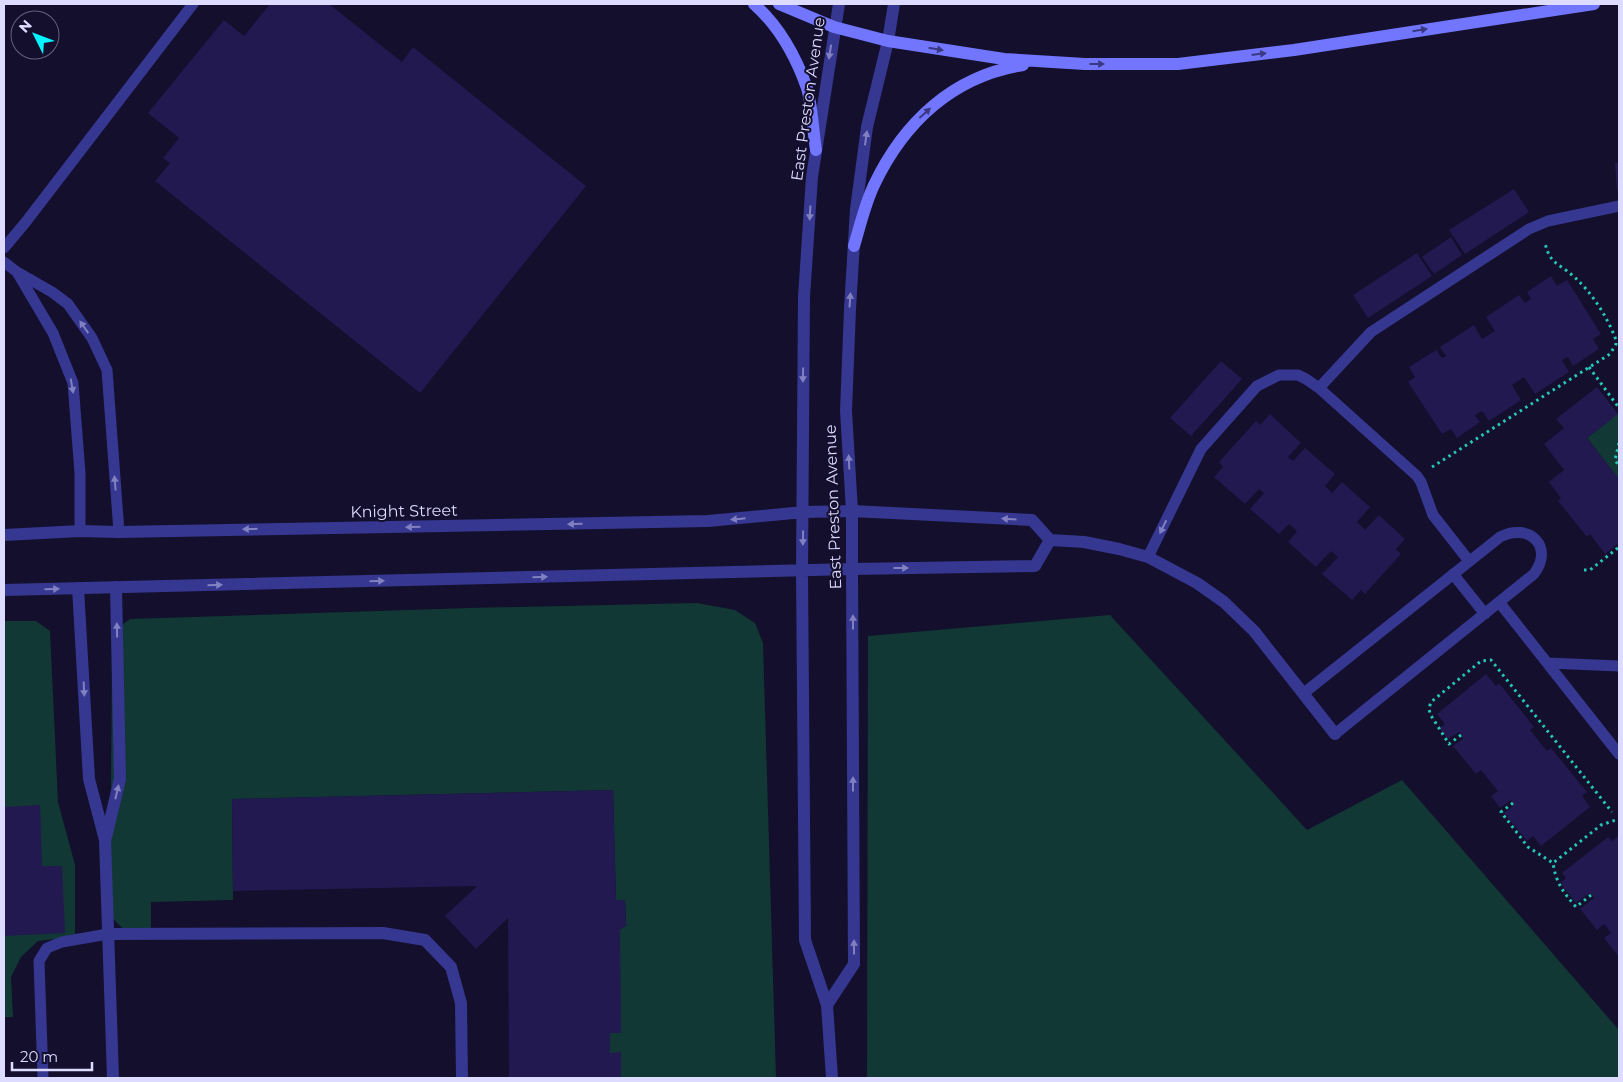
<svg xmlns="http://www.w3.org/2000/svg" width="1623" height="1082" font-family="Montserrat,sans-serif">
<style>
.green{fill:#113834}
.building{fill:#221950}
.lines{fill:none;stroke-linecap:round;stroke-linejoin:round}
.path{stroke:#26c8b6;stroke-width:3;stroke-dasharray:2.5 4;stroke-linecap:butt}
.service{stroke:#363790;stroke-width:11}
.minor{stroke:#363790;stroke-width:12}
.tertiary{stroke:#363790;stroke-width:12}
.secondary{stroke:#7276ff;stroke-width:12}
.oneway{fill:#393881}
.oneway2{fill:#8181c2}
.labels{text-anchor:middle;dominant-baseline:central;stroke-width:4;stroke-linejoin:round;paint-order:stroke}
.street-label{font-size:16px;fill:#dddbff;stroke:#130f2d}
</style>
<rect width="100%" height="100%" fill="#130f2d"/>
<path class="green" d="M1619 413V479L1587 438Z
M697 603 735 610 755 623 763 643 776 1078H621V1053H610V1033L620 929 626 926 625 900H616L613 790 232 799 233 900 151 902V933L130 934 119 925 110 915 112 658 114 631 130 619 469 608Z
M1110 615 1307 830 1402 780 1619 1030V1078H867L868 636Z
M4 621H36L50 631 58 802 75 865V937L38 941 21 957 11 977 13 1017H4Z"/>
<path class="building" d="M270 4H329L402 62 413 47 586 186 420 393 155 181 170 163 163 158 179 138 148 113 224 20 244 36Z
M1615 163H1619V190H1617Z
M1514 189 1529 212 1465 254 1449 230Z
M1451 237 1462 255 1434 274 1422 257Z
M1417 253 1432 276 1368 318 1353 295Z
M1551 276 1557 286 1567 280 1601 334 1593 339 1599 349 1573 366 1568 357 1562 360 1569 372 1535 394 1524 377 1512 385 1521 400 1489 421 1482 411 1475 415 1480 422 1457 438 1451 429 1442 434 1408 382 1415 377 1409 367 1436 350 1442 358 1446 356 1440 347 1474 325 1482 339 1495 331 1486 317 1519 295 1525 303 1531 299 1527 292Z
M1221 361 1242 379 1191 436 1170 418Z
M1597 387 1618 414 1587 438 1619 479V543L1605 554 1590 534 1587 537 1558 501 1561 498 1549 482 1564 470 1544 444 1564 428 1556 419Z
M1270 414 1301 443 1288 457 1293 461 1305 448 1335 474 1325 486 1332 493 1342 482 1370 507 1357 522 1365 530 1379 515 1405 539 1396 549 1401 554 1365 594 1361 590 1352 600 1322 574 1338 557 1331 551 1316 567 1288 542 1297 531 1289 524 1279 534 1250 509 1264 493 1259 489 1245 504 1214 477 1223 467 1219 462 1256 421 1260 425Z
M1486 674 1496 686 1499 683 1534 727 1530 730 1547 751 1551 748 1587 792 1582 796 1590 807 1541 846 1533 836 1527 841 1504 813 1514 805 1511 800 1500 808 1491 796 1498 791 1481 770 1476 774 1453 746 1463 739 1459 732 1448 739 1439 728 1445 724 1437 714Z
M613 790 616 900H625L626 926 620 929 621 1033H610V1053L621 1052V1078H509L508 918 476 949 445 916 477 886 233 891 232 799Z
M40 805 42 866H62L65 933 4 936V807Z
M1619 836V957L1604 938 1611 933 1604 924 1597 930 1580 909 1594 898 1590 893 1576 903 1560 883 1566 878 1562 873 1608 837 1612 841Z"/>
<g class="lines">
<path class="path" d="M1589 367 1619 408
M1619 443 1615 460 1619 466
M1432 467 1610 354 1616 344V340C1607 316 1591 291 1572 275 1558 263 1550 264 1545 243
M1584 570H1590L1619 547
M1461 735 1449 744 1430 714 1429 708 1431 702 1481 661 1491 660 1612 812
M1513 803 1501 812 1528 847 1553 863
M1591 895 1576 907C1563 892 1556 883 1553 863L1601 825 1619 819"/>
<path class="service" d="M4 248 25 223 193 4
M4 262 17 272
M1319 388 1371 332 1529 229 1548 221 1619 206
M80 531V473L73 383 53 333 17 272 52 292 68 304 92 338 107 370 119 532
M1148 557 1201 449 1257 386 1279 375H1298L1306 379 1319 388 1417 476 1421 482 1433 515 1469 561
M1453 574 1485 614
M1499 602 1619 754
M1548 663 1619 666
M1304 693 1500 537C1528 522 1555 546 1534 574L1335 734
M43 1078 39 961 47 948 62 942 108 934"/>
<path class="minor" d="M852 511 1032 520 1050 540 1035 566 852 569
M1050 540 1084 542 1119 549 1148 557 1197 583 1224 602 1254 631 1335 734
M78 588 89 779 105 840 113 1078
M106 837 120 779 116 587
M108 934 383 933 425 940 451 967 461 1003 462 1078"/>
<path class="tertiary" d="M4 535 80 531 119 532 708 521 804 512 852 511
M4 590 852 569
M827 1005 854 964 852 569V511L846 411 850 309 856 209 867 127 888 41 894 4
M832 1078 827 1005 805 940 802 571 804 297 812 177 839 4"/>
<path class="secondary" d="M754 4C779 26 796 57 807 88 812 105 813 132 816 150
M779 4 834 27 888 41 1004 59 1085 64H1178L1294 50 1594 4
M854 246C860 226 865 204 874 185 904 122 953 76 1023 65"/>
</g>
<defs><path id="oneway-solid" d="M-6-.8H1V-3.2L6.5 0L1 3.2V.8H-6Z" transform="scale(1.25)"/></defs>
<g class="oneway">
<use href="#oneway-solid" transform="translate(1420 30) rotate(-9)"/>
<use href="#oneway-solid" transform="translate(936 49) rotate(10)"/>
<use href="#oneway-solid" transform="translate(1259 54) rotate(-7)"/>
<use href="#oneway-solid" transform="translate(1097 64)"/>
<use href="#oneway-solid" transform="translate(925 113) rotate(-42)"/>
</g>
<g class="oneway2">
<use href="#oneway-solid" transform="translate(830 52) rotate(99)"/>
<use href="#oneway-solid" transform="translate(866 138) rotate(-82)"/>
<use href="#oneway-solid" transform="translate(810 213) rotate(93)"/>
<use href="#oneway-solid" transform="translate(850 300) rotate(-86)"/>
<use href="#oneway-solid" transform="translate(84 327) rotate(-125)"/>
<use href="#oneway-solid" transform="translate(803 375) rotate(91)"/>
<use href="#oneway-solid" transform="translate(72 386) rotate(80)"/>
<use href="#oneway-solid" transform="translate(849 462) rotate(-93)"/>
<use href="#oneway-solid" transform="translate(115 483) rotate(-95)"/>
<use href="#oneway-solid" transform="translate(738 519) rotate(174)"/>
<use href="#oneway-solid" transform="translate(1009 519) rotate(-177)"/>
<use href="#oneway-solid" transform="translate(575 524) rotate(179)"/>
<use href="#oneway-solid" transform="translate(413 527) rotate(179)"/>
<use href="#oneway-solid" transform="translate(1163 527) rotate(116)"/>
<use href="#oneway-solid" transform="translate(250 529) rotate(179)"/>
<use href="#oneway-solid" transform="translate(803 538) rotate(91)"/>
<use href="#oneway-solid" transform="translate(901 568)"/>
<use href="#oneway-solid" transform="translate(540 577) rotate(-1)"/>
<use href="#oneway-solid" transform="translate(377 581) rotate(-1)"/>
<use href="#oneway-solid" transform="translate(215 585) rotate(-1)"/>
<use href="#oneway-solid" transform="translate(52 589) rotate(-1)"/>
<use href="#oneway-solid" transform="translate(853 622) rotate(-90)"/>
<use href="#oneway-solid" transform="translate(117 630) rotate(-91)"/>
<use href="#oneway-solid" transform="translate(84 689) rotate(87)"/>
<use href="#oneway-solid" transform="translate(853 784) rotate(-90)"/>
<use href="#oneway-solid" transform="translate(117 792) rotate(-77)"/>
<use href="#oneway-solid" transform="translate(854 947) rotate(-90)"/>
</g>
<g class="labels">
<g class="street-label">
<text transform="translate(808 99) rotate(-82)">East Preston Avenue</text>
<text transform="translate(833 507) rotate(-92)">East Preston Avenue</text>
<text transform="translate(404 511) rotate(-1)">Knight Street</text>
</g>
</g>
<rect width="1623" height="1082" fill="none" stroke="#dddbff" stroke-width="10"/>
<g transform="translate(35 35) rotate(312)"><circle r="24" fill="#130f2d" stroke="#646181"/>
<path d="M0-4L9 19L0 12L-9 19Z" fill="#07f3ff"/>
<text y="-8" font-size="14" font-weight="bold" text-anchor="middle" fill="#dddbff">N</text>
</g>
<path d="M12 1062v8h80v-8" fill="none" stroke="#dddbff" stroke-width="2.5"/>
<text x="20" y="1062" font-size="15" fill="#dddbff" stroke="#130f2d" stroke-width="4" paint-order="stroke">20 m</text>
</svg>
